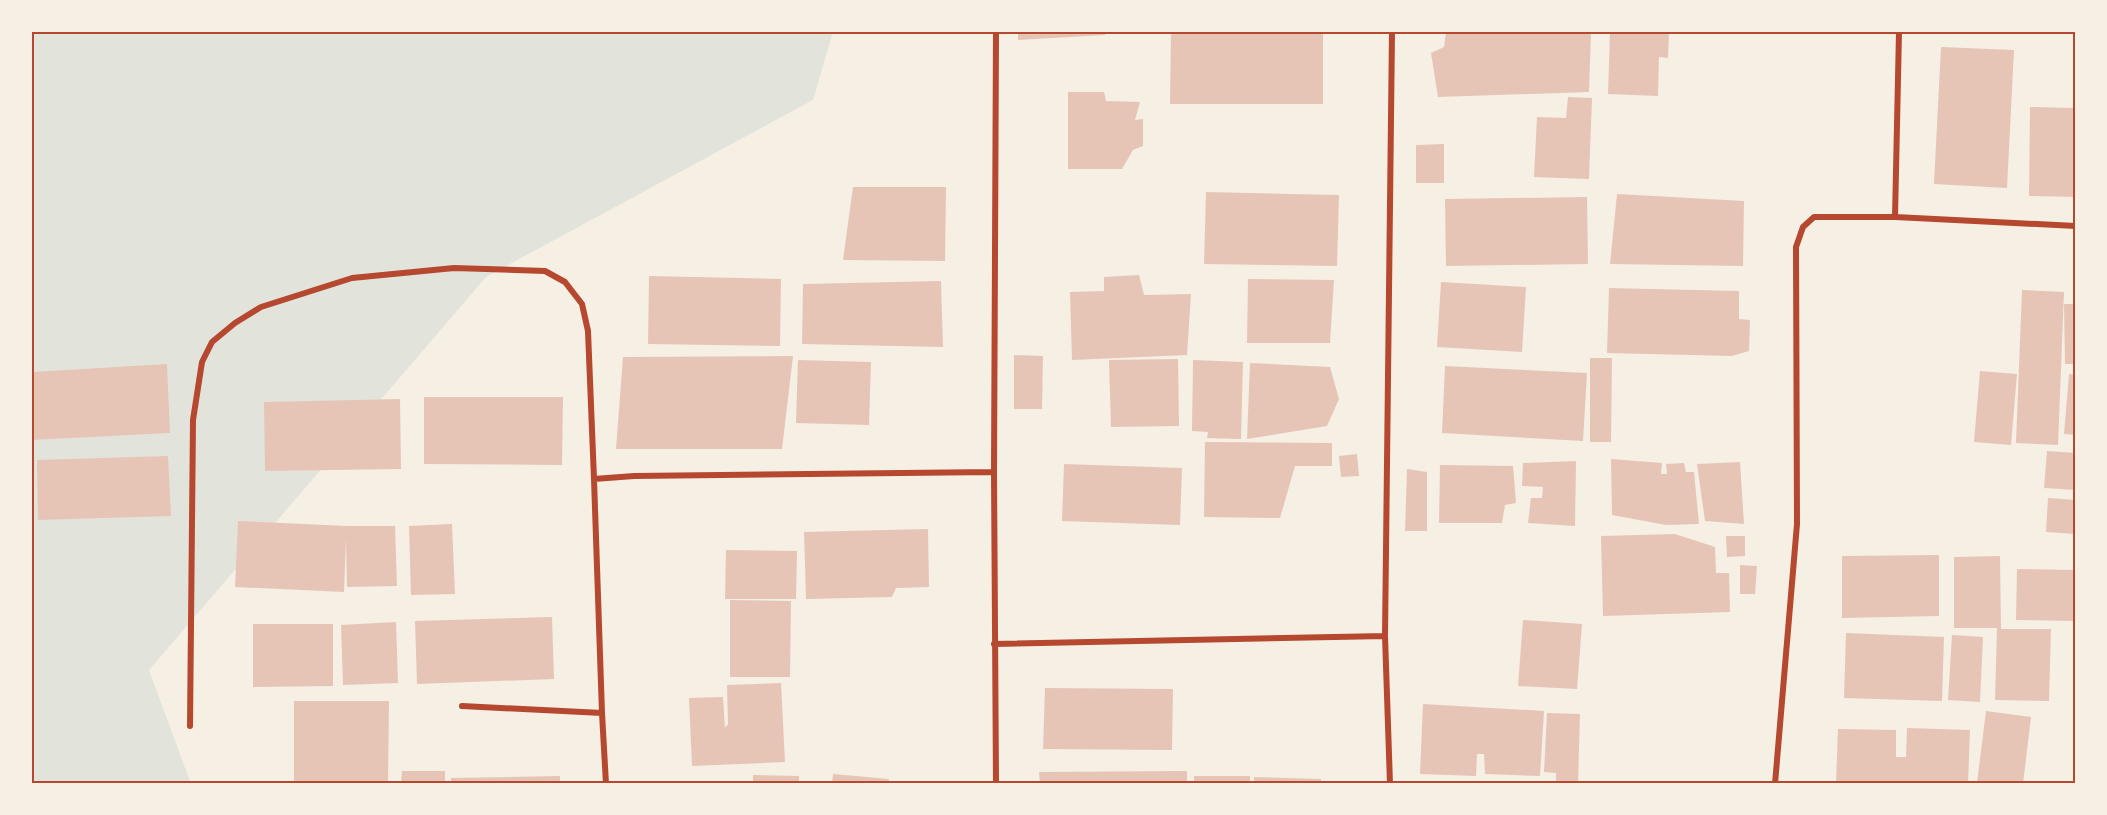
<svg xmlns="http://www.w3.org/2000/svg" width="2107" height="815" font-family="'Source Serif 4',serif">
<style>
.green{fill:#e2e4dc}
.building{fill:#e6c5b7}
.lines{fill:none;stroke-linecap:round;stroke-linejoin:round}
.minor{stroke:#b5482f;stroke-width:6}
.neatline{fill:none;stroke:#b5482f;stroke-width:2}
</style>
<rect width="100%" height="100%" fill="#f6efe4"/>
<path class="green" d="M32 32H833L813 100 486 277 149 670 191 784 32 783Z"/>
<path class="building" d="M1018 32H1105V35L1018 40Z
M1171 32H1323V104H1170Z
M1446 32 1591 33 1589 92 1438 97 1431 53 1444 47Z
M1610 32H1669L1668 58 1659 57 1658 96 1608 94Z
M1941 47 2014 50 2007 188 1934 184Z
M1068 92H1104L1106 101 1140 102 1135 120 1143 119V146L1133 150 1122 169H1068Z
M1568 97 1592 98 1589 179 1534 177 1537 117 1566 118Z
M2030 107 2076 108V197L2029 196Z
M1444 144V183H1416V145Z
M853 187H946L945 261 843 260Z
M1206 192 1339 195 1337 266 1204 264Z
M1617 194 1744 201 1743 266 1610 264Z
M1587 197 1588 264 1446 266 1445 199Z
M1139 275 1144 295 1191 294 1187 355 1072 360 1070 292 1104 291V277Z
M649 276 781 279 780 346 648 344Z
M1248 279 1334 280 1330 343H1247Z
M941 281 943 347 802 344 803 284Z
M1441 282 1526 287 1522 352 1437 347Z
M1609 288 1739 291V319L1750 320 1749 351 1732 356 1607 353Z
M2022 290 2064 292 2058 445 2016 443Z
M2064 304H2076V364H2065Z
M1014 355 1043 356 1042 409H1014Z
M793 356 782 449H616L623 357Z
M1590 358H1612L1611 442H1590Z
M1178 359 1179 426 1111 427 1109 360Z
M798 360 871 362 869 425 796 423Z
M1193 360 1243 362 1241 439 1207 438 1208 432 1192 431Z
M1250 363 1330 367 1339 399 1327 426 1247 439Z
M167 364 170 433 32 440V372Z
M1445 366 1587 373 1583 441 1442 433Z
M1980 371 2017 374 2011 445 1974 442Z
M2069 374 2076 375V435L2064 434Z
M424 397H563L562 465 424 464Z
M400 399 401 469 265 471 264 402Z
M1205 442 1332 443V466H1295L1280 518 1204 517Z
M2047 451 2076 453V490L2044 488Z
M1357 454 1359 476 1341 477 1339 456Z
M168 456 171 516 38 520 37 460Z
M1611 459 1662 463 1661 474H1667L1666 464 1684 463 1686 472H1694L1699 524 1666 525 1612 515Z
M1576 461 1575 526 1528 523 1531 498H1542L1543 487 1522 486 1523 463Z
M1740 462 1744 524 1705 521 1697 464Z
M1064 464 1182 468 1180 525 1062 521Z
M1440 465 1513 466 1516 503 1505 505 1502 523H1439Z
M1407 469 1427 472V531H1405Z
M2048 498 2076 500V534L2046 532Z
M238 521 347 526H395L397 586 347 587 346 539 344 592 235 587Z
M452 524 455 594 411 595 409 526Z
M928 529 929 587 896 588 892 597 806 599 804 532Z
M1675 534 1715 547 1716 573H1729L1730 612 1603 616 1601 536Z
M1726 536H1745V556L1727 557Z
M726 550 797 551 796 599H725Z
M1939 555V616L1842 618V556Z
M2000 556 2001 629H2051L2049 701 1995 700 1997 628H1954V557Z
M1740 565 1757 566 1755 594H1740Z
M2017 569 2076 570V621L2016 620Z
M730 600 791 601 790 677H730Z
M552 617 554 679 417 684 415 621Z
M1523 620 1582 624 1577 689 1518 686Z
M396 622 398 683 343 685 341 625Z
M253 624H333V686L253 687Z
M1846 633 1944 637 1942 701 1844 698Z
M1952 635 1983 637 1980 702 1948 700Z
M781 683 785 762 692 766 689 698 723 697 725 728 728 724 727 685Z
M1045 688 1173 689 1172 750 1043 749Z
M294 701H389L388 784H294Z
M1423 704 1544 711 1540 776 1485 774 1484 754H1477L1476 776 1420 774Z
M1986 711 2031 717 2023 784 1977 783Z
M1547 713 1580 714 1578 784H1556V773L1544 772Z
M1907 728 1970 730 1968 784 1836 783 1838 729 1896 730V757H1906Z
M402 771H445V784H401Z
M1187 771V784H1040L1039 772Z
M833 774 889 779 888 784H832Z
M753 775 799 776V784H753Z
M560 776V784H451V778Z
M1194 776H1250V784H1194Z
M1254 777 1321 779V784H1254Z"/>
<g class="lines">
<path class="minor" d="M996 32 994 472 996 784
M1895 217 1899 32
M994 644 1385 636
M462 706 602 713
M190 726 193 420 202 362 212 342 235 323 261 307 352 278 454 268 545 271 565 282 582 304 588 331 594 479
M606 784 602 713 594 479 634 476 994 472
M1390 784 1385 636 1392 32
M1775 784 1797 524 1796 247 1803 227 1814 217H1895L2076 226"/>
</g>
<rect width="2107" height="815" fill="none" stroke="#f6efe4" stroke-width="66"/>
<rect x="33" y="33" width="2041" height="749" class="neatline"/>
</svg>
